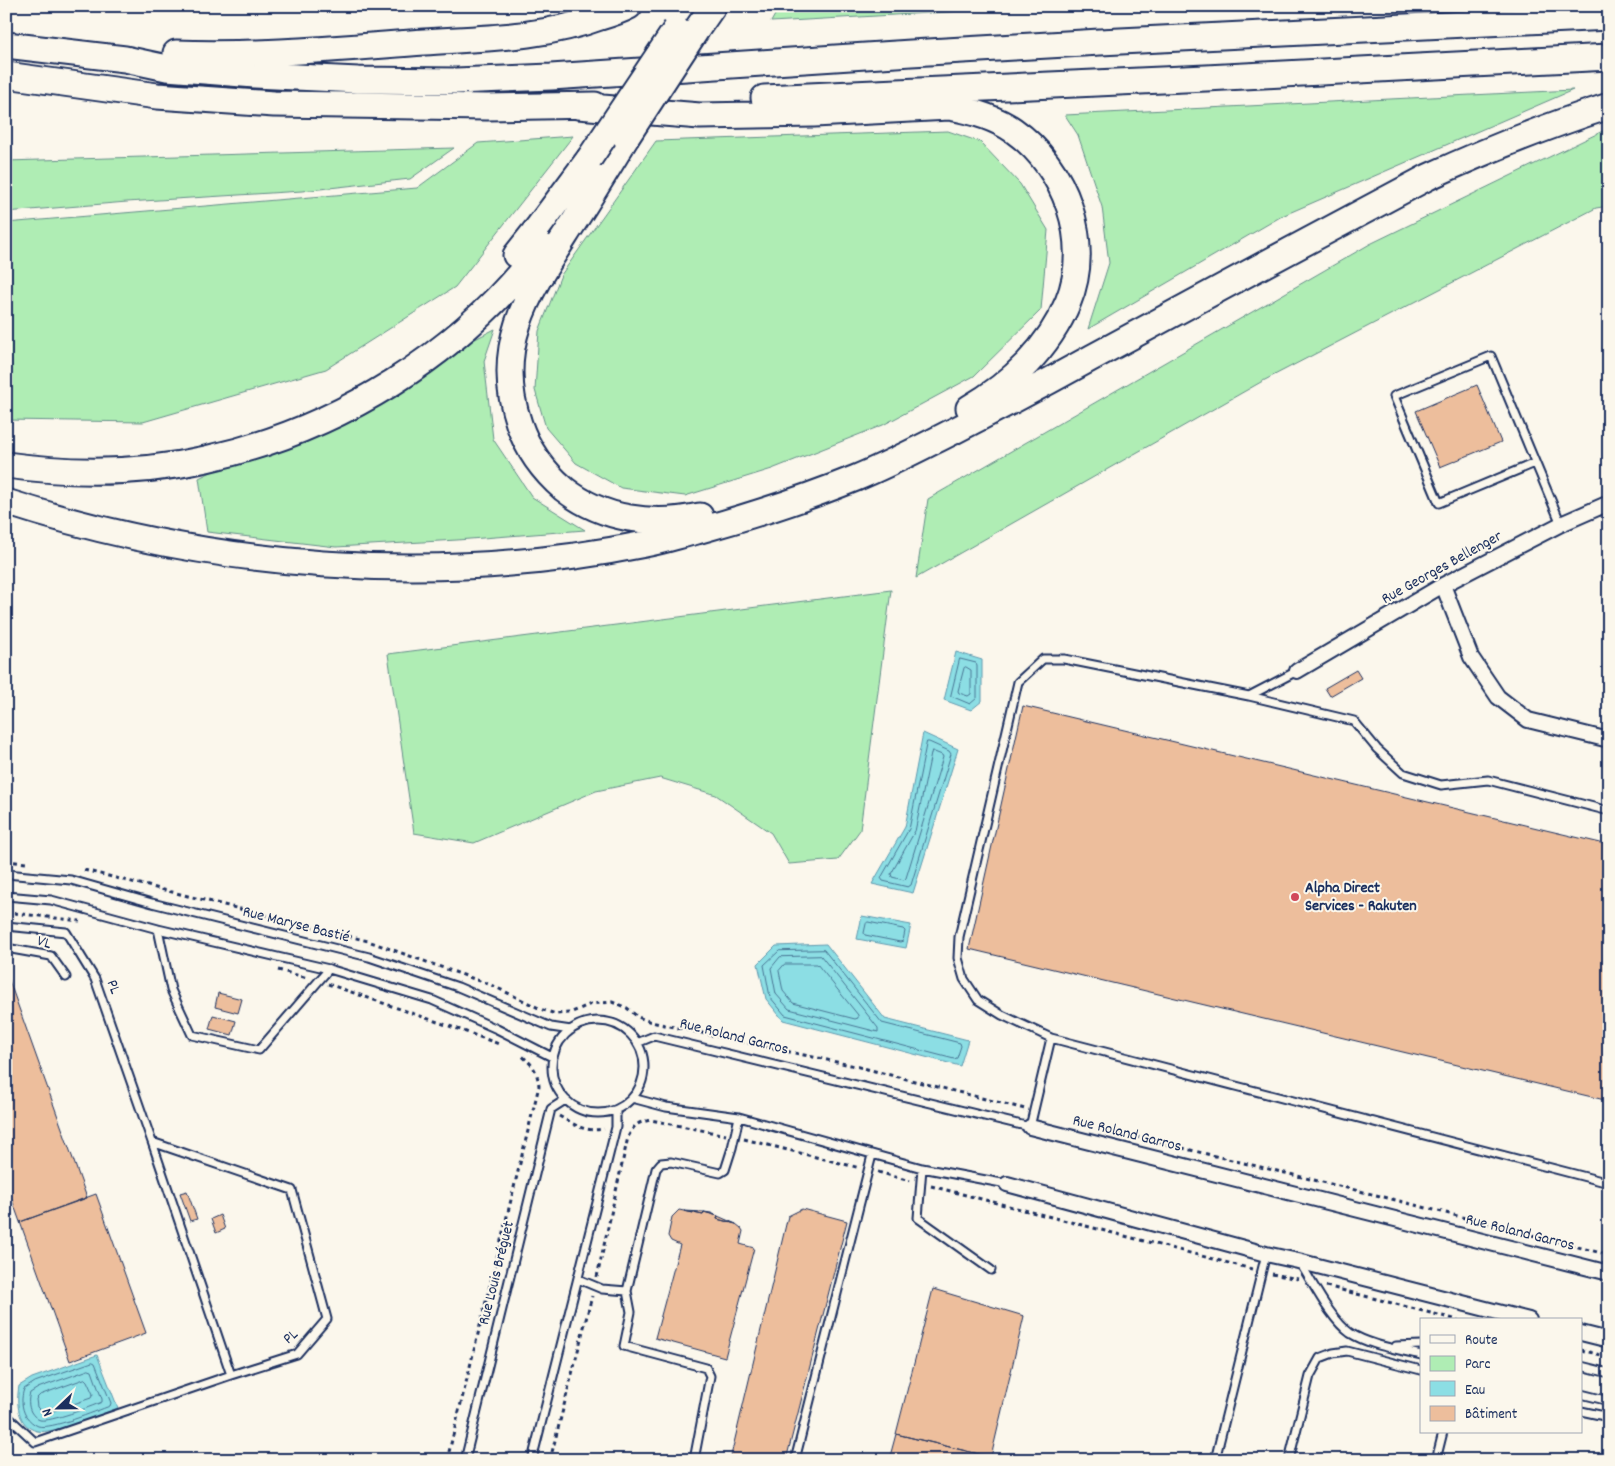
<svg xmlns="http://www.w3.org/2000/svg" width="1615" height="1466" font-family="Dekko,sans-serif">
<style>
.green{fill:#afedb4;stroke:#658e89}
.water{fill:#8cdee4;stroke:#5f98ae}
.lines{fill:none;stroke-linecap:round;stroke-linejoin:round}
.shore{stroke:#487594;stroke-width:1}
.building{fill:#edbe9c;stroke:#1b2f5e}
.lane-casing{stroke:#1b2f5e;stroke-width:11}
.street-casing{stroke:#1b2f5e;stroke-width:18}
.highway-casing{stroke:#1b2f5e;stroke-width:29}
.path{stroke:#1b2f5e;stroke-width:3;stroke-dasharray:4 4;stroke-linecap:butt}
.lane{stroke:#fbf7ec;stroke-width:7}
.street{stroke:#fbf7ec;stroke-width:14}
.highway{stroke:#fbf7ec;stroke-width:25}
.highway-bridge-casing{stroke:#1b2f5e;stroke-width:29;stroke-linecap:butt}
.highway-bridge{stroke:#fbf7ec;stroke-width:25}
.poi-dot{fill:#d1495b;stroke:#fbf7ec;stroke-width:2}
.labels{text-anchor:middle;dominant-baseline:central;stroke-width:4;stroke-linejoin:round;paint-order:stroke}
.street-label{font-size:16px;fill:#1b2f5e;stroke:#fbf7ec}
.poi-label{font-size:16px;font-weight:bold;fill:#1b2f5e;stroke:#fbf7ec;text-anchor:start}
</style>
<rect width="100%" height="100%" fill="#fbf7ec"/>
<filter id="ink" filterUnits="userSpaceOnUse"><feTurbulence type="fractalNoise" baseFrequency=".02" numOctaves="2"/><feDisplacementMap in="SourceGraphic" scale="10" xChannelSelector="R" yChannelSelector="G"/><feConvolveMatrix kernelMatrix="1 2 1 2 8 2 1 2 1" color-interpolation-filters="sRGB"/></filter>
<g filter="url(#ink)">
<path class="green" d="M780 6H974L982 10 771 22Z
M1573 90 1282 216 1088 329 1109 263 1102 207 1078 135 1065 115Z
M1609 128V206L1596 208 1261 382 916 578 928 499 1370 244Z
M948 131 980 142 1020 184 1048 230 1041 310 974 376 883 425 772 469 685 496 621 488 576 463 546 428 535 390 539 331 561 275 656 141Z
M573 136 455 287 326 369 143 422 6 420V223L417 188 478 143Z
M454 148 410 179 302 191 127 202 6 212V161Z
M495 329 484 361 493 439 532 497 585 530 457 540 336 547 207 532 199 478Z
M891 590 860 830 838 860 789 864 771 833 716 795 660 778 596 791 474 843 414 833 388 654Z"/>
<path class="water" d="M956 652 982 660V701L971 710 944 700Z
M923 733 958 749 913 893 872 884 905 827Z
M862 916 911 925 906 948 857 939Z
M826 944 885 1019 968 1040 960 1066 783 1020 766 999 758 964 776 946Z
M97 1355 118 1408C101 1414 53 1435 37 1431 17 1426 16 1402 19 1386L32 1378Z"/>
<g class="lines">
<path class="shore" d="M960 659 976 663 977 665V698L970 704 951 696Z
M966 667 971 670V694L968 696 959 693 958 691 964 668Z
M927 742H929L949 751 951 754 911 885 908 887 883 881 881 878 909 829Z
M932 751 942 755 943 757 906 878 904 880 892 877 891 874 915 831Z
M868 922 903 929 905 931 903 941 900 942 865 935 864 933 866 924Z
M824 950 882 1023 960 1043 961 1046 957 1058 954 1059 785 1015 770 997 764 965 779 951Z
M821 956 878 1028V1032L789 1009 776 994 771 968 780 957Z
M785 964H817L858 1015V1018L855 1019 793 1003 783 991 779 971Z
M93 1362 95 1363 111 1403 110 1406C96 1411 51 1430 38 1426 33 1424 29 1420 26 1416 21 1408 21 1397 24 1389L35 1382Z
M89 1370 92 1371 102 1399V1402C90 1407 51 1422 40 1420 36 1419 33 1415 31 1412 28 1406 28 1399 30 1393L38 1388Z
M85 1379 87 1381 93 1394 91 1398 50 1412H42L37 1407 36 1399 40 1395Z"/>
</g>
<path class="building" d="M1477 385 1501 442 1440 467 1416 411Z
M1356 670 1361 678 1330 696 1325 688Z
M1023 706 1609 845V1101L969 949Z
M6 972 87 1198 20 1222 6 1183Z
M218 993 242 999 238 1013 215 1007Z
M213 1015 236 1021 232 1035 209 1029Z
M187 1191 197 1219 190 1221 180 1193Z
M96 1194 146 1333 70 1361 20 1222Z
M802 1209 847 1221 786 1460H730L788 1216Z
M679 1210 703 1215 704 1212 718 1216 717 1219 736 1224 741 1228 743 1231 740 1244 754 1248 725 1357 655 1338 680 1245 671 1241 668 1236 672 1217Z
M684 1211 704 1212 711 1213 736 1224 717 1219 718 1216 704 1212 703 1215Z
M220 1215 225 1229 216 1233 211 1219Z
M933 1289 1024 1316 991 1457 896 1434Z
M896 1434 991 1457V1460H889Z"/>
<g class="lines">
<g class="lane-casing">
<path id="lane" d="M1535 463 1439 503 1394 396 1491 356 1561 524
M1249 696 1354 721 1377 749 1403 773 1441 785 1488 780 1609 811
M6 874 71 880 152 903 369 957 458 987 551 1027 571 1030
M6 896 51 900 158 929 329 969 432 1000 497 1029 552 1057
M6 926 66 932 95 979 152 1142 292 1190 327 1319 297 1354 231 1375 35 1442 6 1415
M158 929 171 990 192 1035 259 1050 329 969
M6 948 51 956 66 977
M552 1067a46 46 0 1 1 92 0a46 46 0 1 1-92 0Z
M1051 1038 1609 1183
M637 1043 654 1036 1030 1127 1051 1038 1002 1015 978 1000 964 979 958 958 959 937 1018 682 1043 659H1064L1249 696 1297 671
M632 1098 666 1107 739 1117 922 1168 1007 1184
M152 1142 231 1375
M922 1168 918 1218 991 1270
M1300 1263C1313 1283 1331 1320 1350 1333 1371 1346 1398 1349 1421 1355
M578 1279 602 1289 627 1291
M1396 1346 1421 1345
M1581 1366 1609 1373
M1581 1394 1609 1401
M1581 1411 1609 1417
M465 1460 551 1109 565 1100
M532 1460 616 1127V1110
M694 1460 710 1376 706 1368 624 1346 631 1312 627 1291 656 1169 661 1163 671 1162 720 1173 725 1170 732 1148 739 1117
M795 1460 872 1155
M1215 1460 1266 1254
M1289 1460 1310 1376 1320 1358 1333 1353 1347 1351 1421 1370
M1436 1460 1443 1432"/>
</g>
<g class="street-casing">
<path id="street" d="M1443 585 1471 657 1498 697 1528 720 1609 740
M1297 671 1443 585 1561 524 1609 503
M1030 1127 1609 1273
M1007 1184 1266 1254 1298 1261 1529 1320
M1581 1333 1609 1340"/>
</g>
<g class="highway-casing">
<path id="highway" d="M697 29 713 6
M6 45 125 59 167 68 255 75 358 80 456 81 551 77 911 53 1100 42 1609 17
M176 53C259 56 341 48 424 42 483 38 544 38 600 17 610 14 620 11 629 6
M6 75 157 96 274 104 487 107 595 105
M764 98 1206 78 1609 57
M578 106 700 116 814 114 949 107C972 111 994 117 1013 130 1065 166 1093 242 1068 302 1049 348 1011 384 969 408
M626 138C609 166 592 194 574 222 532 288 491 342 519 424 528 451 543 471 564 489 603 520 653 526 700 516
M516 255 539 226 589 159
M6 465C72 474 141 474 206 459 338 430 461 354 542 246
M6 502C210 568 434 587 645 544 662 541 680 535 697 531 751 516 804 499 856 478 888 465 920 448 952 432 999 408 1046 383 1093 357 1204 297 1316 236 1428 177 1487 150 1547 126 1609 106"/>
</g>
<path class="path" d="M6 861 26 863
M84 870 368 941 491 985 543 1010 556 1014 570 1013 591 1004 612 1002 627 1008 638 1017 651 1022 855 1066 1025 1109
M6 912 80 921
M278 970 308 978
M328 984 455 1028 499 1044
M559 1116C577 1126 584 1132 604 1129
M1104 1129 1384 1197 1609 1255
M744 1139 860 1168
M878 1172 910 1181
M931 1186 1252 1269
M1272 1274 1298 1279
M597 1277 628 1137C635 1124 636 1123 651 1120L726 1135
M1326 1286 1458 1320
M1581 1350 1609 1357
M447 1460 539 1086C537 1070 533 1065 521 1055
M550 1460 592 1296"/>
<use href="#lane" class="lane"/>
<use href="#street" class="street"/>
<use href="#highway" class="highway"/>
<g class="highway-bridge-casing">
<path id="highway-bridge" d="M626 138 697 29
M589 159 676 29"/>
</g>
<use href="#highway-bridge" class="highway-bridge"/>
</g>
</g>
<circle class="poi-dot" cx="1295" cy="897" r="5"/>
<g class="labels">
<g class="street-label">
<text transform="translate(1442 568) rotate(-29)">Rue Georges Bellenger</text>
<text transform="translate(296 925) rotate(14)">Rue Maryse Bastié</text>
<text transform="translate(44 943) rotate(17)">VL</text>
<text transform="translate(113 987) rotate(70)">PL</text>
<text transform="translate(734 1037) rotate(14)">Rue Roland Garros</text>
<text transform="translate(1127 1134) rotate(14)">Rue Roland Garros</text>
<text transform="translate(1520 1233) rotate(14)">Rue Roland Garros</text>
<text transform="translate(497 1273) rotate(-76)">Rue Louis Bréguet</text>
<text transform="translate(291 1337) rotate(-41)">PL</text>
</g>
<g class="poi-label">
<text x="1305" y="888">Alpha Direct<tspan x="1305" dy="18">Services - Rakuten</tspan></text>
</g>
</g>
<rect width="1615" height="1466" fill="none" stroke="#fbf7ec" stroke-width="25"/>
<rect x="12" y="12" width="1590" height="1441" fill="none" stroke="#1b2f5e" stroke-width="2" filter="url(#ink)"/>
<rect x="1420" y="1318" width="162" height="115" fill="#fbf7ec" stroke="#a1a7b3"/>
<rect x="1430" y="1335" width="25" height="8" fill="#fbf7ec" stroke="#a1a7b3"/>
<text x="1465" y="1344" font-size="15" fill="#1b2f5e">Route</text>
<rect x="1430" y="1356" width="25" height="15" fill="#afedb4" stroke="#a1a7b3"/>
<text x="1465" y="1368" font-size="15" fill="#1b2f5e">Parc</text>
<rect x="1430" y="1381" width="25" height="15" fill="#8cdee4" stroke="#a1a7b3"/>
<text x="1465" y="1394" font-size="15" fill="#1b2f5e">Eau</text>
<rect x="1430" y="1406" width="25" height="15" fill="#edbe9c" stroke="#a1a7b3"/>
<text x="1465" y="1418" font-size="15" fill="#1b2f5e">Bâtiment</text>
<g transform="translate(58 1408) rotate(248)" stroke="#fbf7ec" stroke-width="4" paint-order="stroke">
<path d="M0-4L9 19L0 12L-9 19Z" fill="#1b2f5e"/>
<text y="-8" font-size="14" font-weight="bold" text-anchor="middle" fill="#1b2f5e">N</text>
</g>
</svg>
